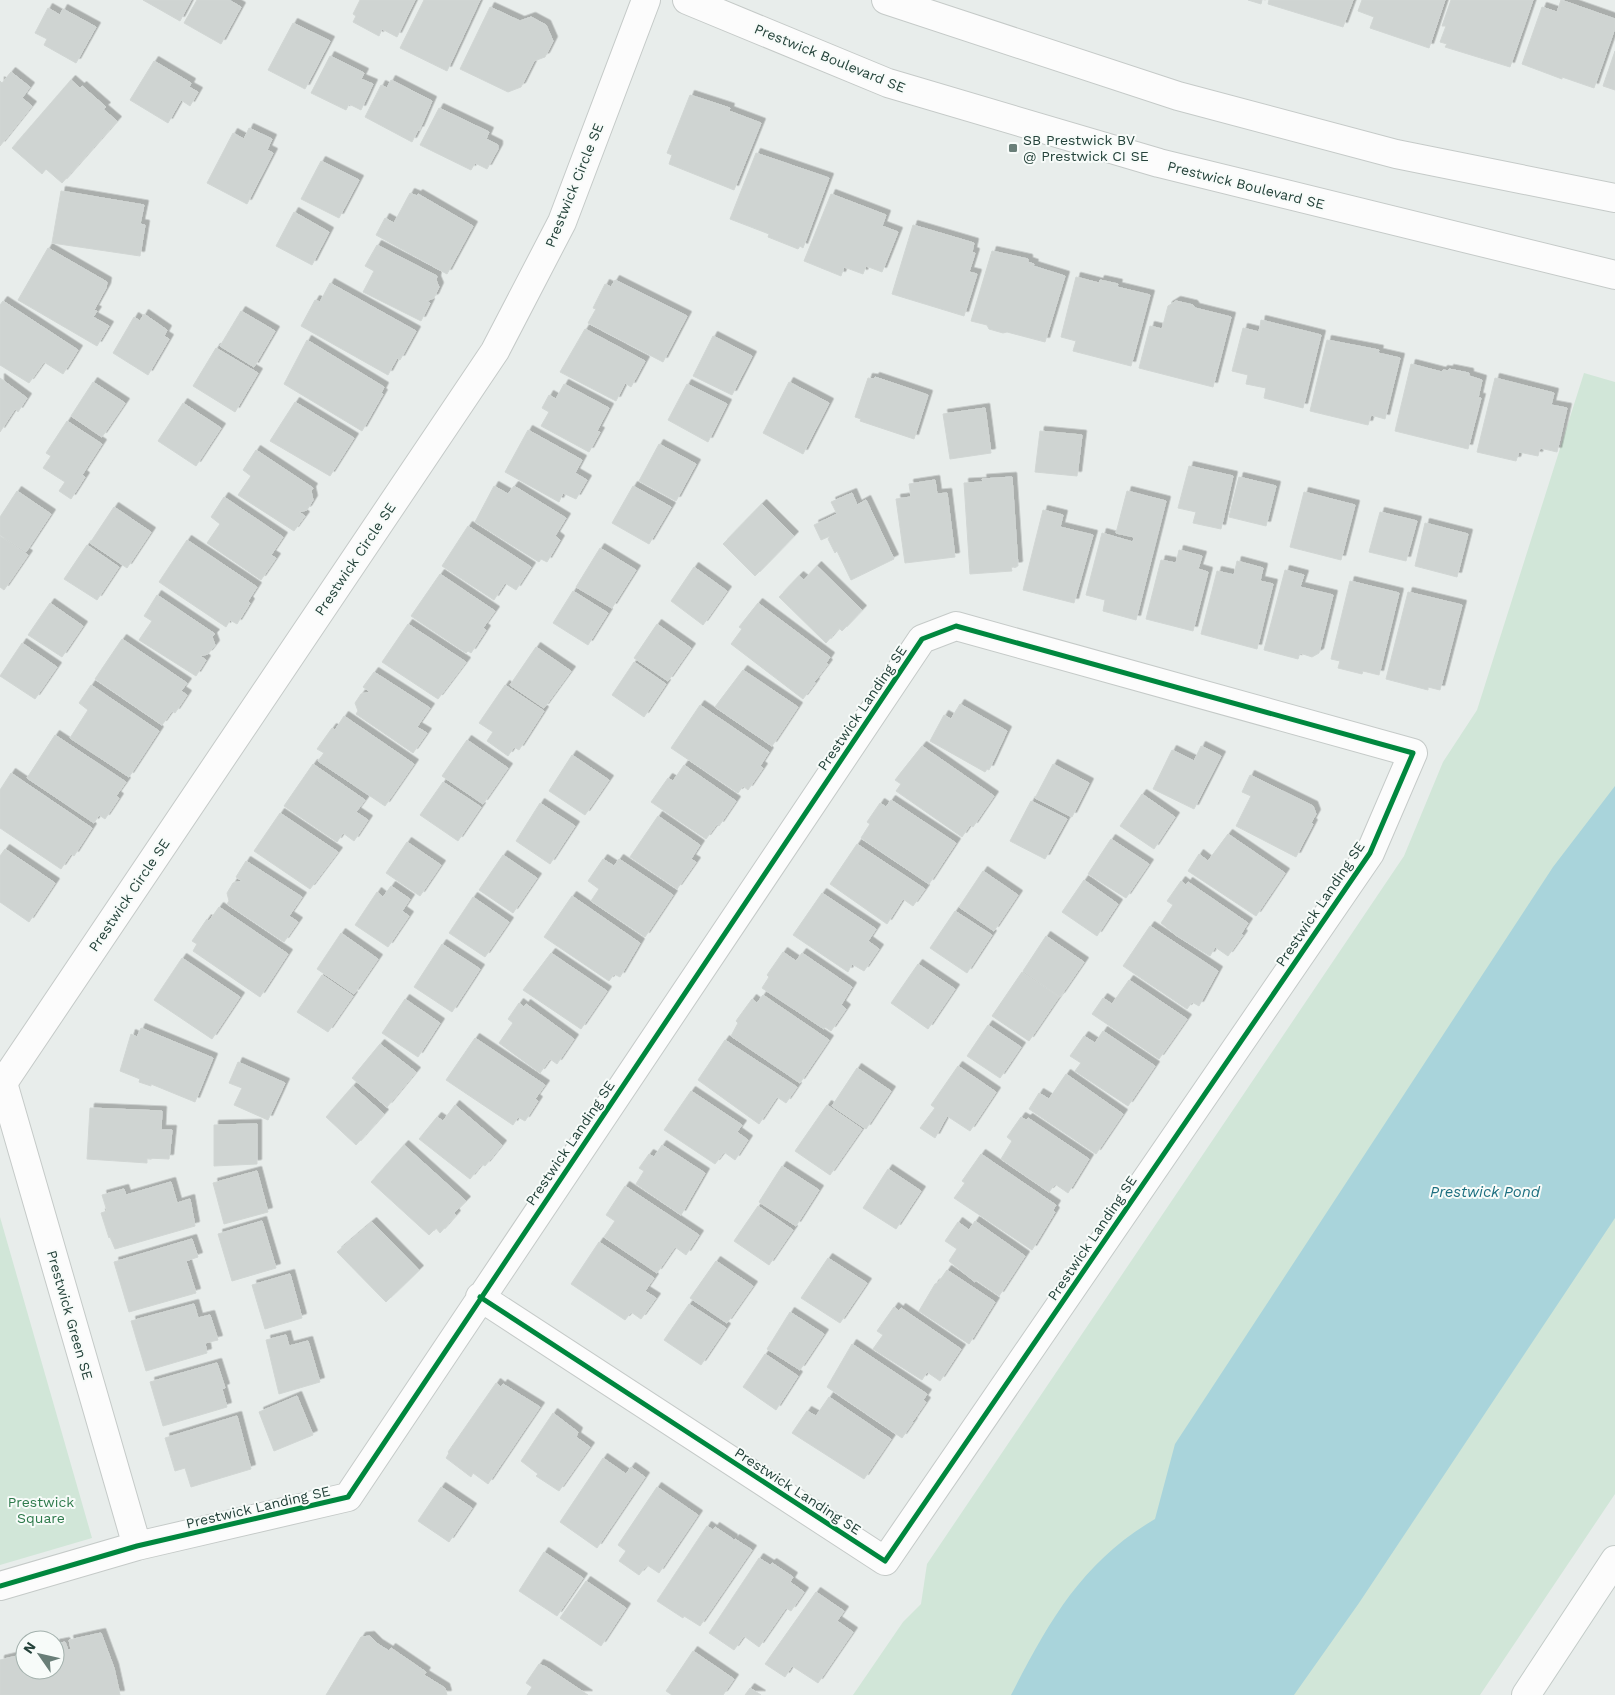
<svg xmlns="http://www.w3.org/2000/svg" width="1615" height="1695" font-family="'Work Sans',sans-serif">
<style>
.green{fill:#d1e6d8}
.water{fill:#a9d4db}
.building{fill:#cfd4d2;stroke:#d1d6d4;filter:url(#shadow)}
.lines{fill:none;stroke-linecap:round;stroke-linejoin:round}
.minor-casing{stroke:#c5cac8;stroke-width:30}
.tertiary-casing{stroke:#c5cac8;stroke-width:30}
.secondary-casing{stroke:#c3cbc8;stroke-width:30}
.minor{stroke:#fcfcfc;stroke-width:28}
.tertiary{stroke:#fcfcfc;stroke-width:28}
.secondary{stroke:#fcfcfc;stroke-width:28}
.cycleway-casing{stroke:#f7fbf9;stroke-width:8}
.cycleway{stroke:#00873e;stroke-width:5}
.poi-dot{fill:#697e78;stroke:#f7fbf9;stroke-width:2}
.labels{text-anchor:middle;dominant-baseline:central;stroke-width:4;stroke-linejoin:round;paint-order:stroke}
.street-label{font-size:14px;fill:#24423a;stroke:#f7fbf9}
.poi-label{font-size:14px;fill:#24423a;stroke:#f7fbf9;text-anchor:start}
.park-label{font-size:14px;fill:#2d7a4b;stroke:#f7fbf9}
.water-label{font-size:15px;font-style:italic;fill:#1c6f80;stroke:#f7fbf9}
</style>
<defs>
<filter id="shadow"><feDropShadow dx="4.5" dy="-4.5" stdDeviation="0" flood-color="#0004"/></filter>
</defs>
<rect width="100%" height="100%" fill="#e8edeb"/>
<path class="green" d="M1584 373 1615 382V1494L1480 1695H853L903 1622 921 1604 927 1564 1404 856 1443 762 1477 710Z
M0 1217 92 1538 0 1565Z"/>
<path class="water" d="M1615 786V1218L1359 1603 1294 1695H1011C1049 1621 1082 1562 1155 1519L1175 1444 1553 867Z"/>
<path class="building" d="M143 0H191L180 21Z
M197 0H229L241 7 221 44 184 23Z
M360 0H415L397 37 382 29 379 36 353 22 356 16 353 14Z
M424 0H480L447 71 400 48Z
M1248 0H1262L1261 4Z
M1269 0H1353L1343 27 1268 4Z
M1362 0H1445L1429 48 1370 28 1374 17 1358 11Z
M1451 0H1533L1510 67 1445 47 1447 44 1440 42 1446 26H1442Z
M1561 0 1615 19V28L1594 88 1562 77V79L1522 64 1542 7 1557 12Z
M490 7 520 21 531 17 546 25 553 41 545 57 534 61 521 87 508 92 460 69Z
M48 8 60 15 63 9 96 27 76 63 44 45 47 39 35 33Z
M293 23 330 41 305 89 268 70Z
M1615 51V90L1603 86Z
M330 56 364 73 361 79 373 84 361 110 349 104 346 110 311 93Z
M154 61 191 83 189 87 198 92 190 106 181 100 168 123 130 100Z
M11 72 30 87 22 98 32 106 0 146V81L2 83Z
M71 80 80 88 82 86 106 107 103 109 117 121 62 183 46 169 42 174 12 148Z
M391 80 432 101 419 131 418 130 412 142 365 117 381 85 387 88Z
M690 95 730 108 729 111 761 123 734 190 669 164 672 155 667 153Z
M439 108 489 132 486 139 498 145V149L487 169 475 163 471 170 420 145Z
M249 128 272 139 267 150 273 153 247 204 207 183 233 133 244 139Z
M756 153 829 178 803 248 800 246 798 249 768 237 769 234 730 219Z
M321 161 359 180 339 218 301 199Z
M61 191 144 205 140 224 145 225 140 256 52 243Z
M410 193 417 196 418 194 473 226 447 274 376 235 385 218 394 223Z
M831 194 886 215 882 226 898 232 882 272 866 266 863 274 844 267 841 276 804 261Z
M294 212 329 232 312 265 276 246Z
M913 225 974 243 972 252 975 253 969 272 977 274 964 316 892 294Z
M377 245 437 276 436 280 439 287 434 298 426 301 430 303 421 321 363 292 374 271 365 266Z
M48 248 107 282 106 288 94 310 97 311 93 317 109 326 97 346 18 300Z
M992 251 1028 259V262L1034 264 1033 266 1065 276 1045 342 1007 332 1003 333 989 329 987 325 971 321Z
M1076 277 1099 283 1100 280 1118 284 1117 287 1150 295 1131 366 1073 351 1076 341 1061 337Z
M615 280 687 316 663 362 588 323 596 309 593 308 605 284 611 287Z
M330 283 416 331 400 360 397 358 388 375 301 326 315 300 320 302Z
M3 301 78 350 63 374 44 362 29 383 0 365V305Z
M1176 301 1193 305 1195 308 1231 317 1213 387 1139 368 1150 326 1162 329 1168 306Z
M241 311 275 331 254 367 220 346Z
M144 314 167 330 164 336 169 339 148 375 113 353 134 317 140 321Z
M1261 320 1321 335 1303 408 1264 398 1266 388 1246 384 1248 375 1232 371 1243 328 1259 332Z
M585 329 645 361 631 387 625 383 616 401 560 372Z
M713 336 752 356 732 395 693 376Z
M307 340 384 387 381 393 383 394 362 431 284 384Z
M1327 340 1379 350 1378 353 1400 358 1385 419 1371 415 1368 425 1310 411Z
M216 348 258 373 235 412 193 386Z
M1411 364 1442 372 1443 370 1449 371V369L1469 373V376L1482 380 1478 398H1481L1468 449 1395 431Z
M875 377 928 395 914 439 860 421 861 419 855 417 868 378 874 379Z
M0 378 27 398 18 412 15 409 0 432Z
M1495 378 1554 393 1551 405 1567 408 1557 452 1540 448 1538 456 1519 452 1516 461 1477 452Z
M93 382 125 403 102 437 71 416Z
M789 382 829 403 803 454 763 433Z
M564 384 609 408 597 431 600 432 589 452 541 426 549 412 542 408 549 395 556 399Z
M687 384 727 404 708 442 668 420Z
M295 402 354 438 330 476 270 441Z
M183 403 221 428 196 466 158 441Z
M985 408 991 453 950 459 943 414Z
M67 421 102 444 82 475 85 477 71 499 59 491 65 482 43 468 51 456 46 453Z
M528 430 582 460 575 473 587 480 576 499 563 493 559 502 505 472Z
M1040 431 1082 435 1077 476 1035 472Z
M659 444 696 464 676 501 639 481Z
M256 450 313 488 311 491 313 500 307 510 299 512 305 516 294 531 238 495 251 476 243 470Z
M1189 466 1233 476 1221 529 1193 523 1196 512 1178 508Z
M1012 477 1018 566 1011 567 1012 571 970 574 964 483 983 482 982 479Z
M1239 477 1276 486 1266 526 1229 517Z
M935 480 937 494 947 493 955 557 905 563 896 499 911 497 909 484Z
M494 486 508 494 514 486 566 518 555 536 560 540 547 562 541 559 539 562 475 522Z
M633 486 671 507 649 544 612 523Z
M17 491 51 514 26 552 0 535V517Z
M1127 491 1166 501 1136 620 1103 611 1105 600 1086 595 1102 533 1133 542 1134 537 1116 533Z
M1304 492 1355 505 1341 560 1290 547Z
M852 493 857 505 866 500 894 559 851 580 837 551 835 553 828 539 830 536 821 540 814 525 837 514 831 502Z
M224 497 283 537 271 555 276 558 261 580 207 543 220 524 211 517Z
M762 504 794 536 755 576 723 544Z
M114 507 151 532 127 568 90 543Z
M1043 510 1063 515 1060 527 1093 535 1074 603 1023 590Z
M1380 512 1417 521 1406 561 1369 552Z
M1425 523 1468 534 1457 577 1415 566Z
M468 526 531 567 516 590 505 583 494 600 442 566Z
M0 536 28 555 4 590 0 587Z
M187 540 257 587 248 601 250 603 237 624 230 620 226 627 159 582Z
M87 545 119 567 97 600 64 579Z
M600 548 636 570 612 608 576 587Z
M1179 550 1202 556 1198 569 1208 572 1193 631 1146 619 1161 560 1176 563Z
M1237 561 1263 568 1260 581 1273 584 1257 649 1201 634 1217 571 1234 575Z
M817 566 862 610 842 631 839 628 826 643 779 597 799 576 804 580Z
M694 567 727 591 703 625 671 601Z
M1285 570 1304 575 1300 587 1333 595 1319 653 1312 657 1300 653 1298 659 1264 650Z
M440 574 495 611 483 628 486 630 471 653 468 651 466 653 411 616Z
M1350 581 1399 593 1379 675 1363 671 1362 674 1338 668 1340 661 1331 659Z
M573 591 608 613 588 645 553 623Z
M1408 592 1462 605 1440 690 1428 687V690L1386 679Z
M157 595 215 634 212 637 215 645 208 654 200 656 206 660 196 676 139 640 152 621 144 616Z
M50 603 83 626 62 657 28 635Z
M758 603 830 657 826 663 828 664 815 681 813 679 815 683 803 699 731 644 742 629 739 627Z
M408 624 466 662 438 699 382 662Z
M657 624 691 648 668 681 634 658Z
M122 639 187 683 181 691 187 695 175 713 172 711 162 725 95 679Z
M22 643 57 667 35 699 0 676Z
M536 647 571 671 544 708 510 685Z
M634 662 666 684 644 717 612 695Z
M743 670 798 707 772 746 715 707Z
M374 672 430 708 417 727 427 733 413 753 356 714 358 711 355 703 361 694 370 692 363 687Z
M91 685 159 731 129 777 70 738 88 710 79 703Z
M505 685 544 711 519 750 514 747 508 756 487 741 493 732 479 723Z
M960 704 1007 731 989 770 987 769 985 772 930 741 944 715 951 719Z
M700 705 769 752 760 766 763 768 748 790 743 786 738 793 671 748Z
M344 716 414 764 385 806 318 761 324 753 317 749 332 728 335 730Z
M55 735 126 782 116 796 119 798 105 819 99 815 94 823 27 778Z
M467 740 508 768 483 804 442 776Z
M922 746 994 796 973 827 970 825 962 837 896 791 901 784 895 780Z
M1201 746 1221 756 1194 809 1153 789 1172 750 1194 761Z
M572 755 609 780 585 815 549 791Z
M313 764 365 800 356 812 368 820 354 841 343 833 337 842 284 806Z
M1053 764 1089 783 1072 817 1035 798Z
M684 765 736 801 719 826 717 824 706 839 651 802 668 778 673 781Z
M11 773 92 828 74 856 71 854 61 869 0 828V790Z
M1250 775 1313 806 1316 814 1311 823 1313 824 1296 857 1236 826 1251 796 1242 792Z
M443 782 481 807 458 841 420 815Z
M1142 794 1175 817 1154 849 1120 826Z
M891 800 956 843 929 884 861 838 870 824 867 822 880 803 886 807Z
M1031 801 1067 819 1045 859 1010 841Z
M540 803 575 826 550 864 516 841Z
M280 813 338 852 310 889 254 851Z
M658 816 700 845 691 859 696 862 677 889 630 857Z
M1228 834 1285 873 1256 916 1188 871 1199 854 1208 861Z
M1111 839 1149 864 1126 898 1088 874Z
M407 842 441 865 420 896 386 873Z
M857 844 925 889 913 906 903 899 887 924 830 884Z
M5 849 55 883 29 922 0 902V856Z
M503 855 537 878 513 913 479 890Z
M603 859 614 866 619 859 673 895 645 937 591 901 599 889 588 881Z
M246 861 302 897 289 916 298 922 284 942 227 904 229 901 227 893 233 883 242 881 236 877Z
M983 871 1018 895 994 931 959 907Z
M1084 880 1118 904 1097 936 1062 912Z
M1181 881 1186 885 1188 882 1248 923 1241 934 1243 935 1228 956 1215 947 1210 956 1177 936 1161 923 1173 905 1167 901Z
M391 886 410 899 402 911 409 916 388 947 355 925 377 892 383 897Z
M822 893 876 929 868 941 879 949 864 971 852 964 848 972 793 935Z
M572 896 640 943 620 977 614 974 609 981 544 937Z
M473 897 509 922 485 957 449 933Z
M219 907 288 954 260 997 193 951 197 944 192 941 207 919 209 921Z
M955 911 992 935 967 973 930 948Z
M1150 926 1218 971 1199 1006 1192 1002 1187 1009 1123 966Z
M341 933 378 959 354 994 317 969Z
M1046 936 1084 962 1060 997 1023 971Z
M442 944 480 969 452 1012 414 987Z
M783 952 796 961 802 953 852 987 841 1005 846 1009 831 1031 825 1027 824 1029 762 988 769 977 767 975Z
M551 953 607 991 581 1029 523 990Z
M182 958 240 997 212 1039 154 1000Z
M918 964 955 989 928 1029 891 1003Z
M1022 972 1059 997 1029 1041 992 1016Z
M322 975 353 996 328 1032 297 1012Z
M1129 980 1187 1019 1159 1059 1092 1014 1103 998 1112 1004Z
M763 995 829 1040 800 1083 731 1036 738 1023 736 1021 752 999 757 1003Z
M405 999 440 1023 418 1057 382 1033Z
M519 1003 524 1007 526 1004 574 1039 557 1064 550 1059 540 1073 499 1043 513 1023 508 1019Z
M988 1025 1021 1047 1000 1078 967 1056Z
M141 1028 213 1058 195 1102 151 1084V1086L139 1082 140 1079 120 1071 131 1034 137 1037Z
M1103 1031 1155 1066 1128 1106 1075 1071 1081 1063 1070 1056 1084 1036 1095 1043Z
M475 1038 545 1085 535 1099 538 1101 525 1121 518 1117 513 1125 446 1080Z
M725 1040 797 1087 786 1103 777 1097 759 1124 698 1080Z
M380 1044 416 1072 387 1107 352 1078Z
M238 1062 285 1083 268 1120 234 1105 242 1088 229 1083Z
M958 1066 996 1092 970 1131 947 1116 935 1138 920 1128 935 1108 931 1105Z
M857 1068 891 1091 866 1129 832 1106Z
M1066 1074 1123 1114 1096 1154 1029 1109 1039 1093 1049 1099Z
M353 1086 384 1114 356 1145 326 1117Z
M691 1091 742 1125 737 1132 748 1140 735 1160 724 1152 715 1164 664 1130Z
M455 1105 502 1145 485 1166 482 1164 470 1179 419 1139 437 1117 443 1121Z
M827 1105 862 1129 830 1175 795 1151Z
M90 1108 162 1111 161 1130H172L169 1159 147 1158V1163L87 1159Z
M1021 1117 1026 1120 1028 1118 1089 1159 1068 1193 1055 1184 1049 1192 1001 1159 1012 1141 1007 1137Z
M257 1124V1164L214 1166V1125Z
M404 1145 466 1201 454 1213 456 1215 440 1233 436 1228 429 1235 371 1182Z
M662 1145 705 1173 681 1215 636 1184 644 1171 639 1168 649 1154 654 1157Z
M981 1154 1056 1205 1053 1210 1055 1212 1032 1250 954 1198 965 1183 962 1181Z
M782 1166 819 1190 796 1226 759 1202Z
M888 1169 921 1191 896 1229 863 1208Z
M257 1171 268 1212 224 1224 213 1183Z
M171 1182 177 1203 190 1199 195 1226 115 1249 110 1237 109 1238 101 1213 107 1211 102 1195 124 1189 126 1195Z
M625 1186 699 1235 686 1255 675 1247 657 1273 604 1237 615 1221 606 1215Z
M758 1206 793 1230 769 1265 734 1241Z
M262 1221 276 1268 232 1281 218 1234Z
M975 1221 1025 1256 999 1296 976 1280 975 1282 949 1261 957 1249 945 1241 958 1222 969 1230Z
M372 1222 419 1270 386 1302 337 1252Z
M192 1239 198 1257 186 1261 196 1293 129 1312 114 1262Z
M599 1242 654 1278 645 1291 656 1298 641 1319 631 1312 625 1320 571 1284Z
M828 1258 867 1283 840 1323 801 1298Z
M716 1261 753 1286 727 1323 690 1298Z
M947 1270 995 1302 969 1344 919 1311 935 1284 938 1283Z
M290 1274 302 1318 265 1329 252 1285Z
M194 1304 198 1318 210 1315 218 1340 205 1343 207 1353 146 1371 131 1321Z
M689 1304 726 1328 701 1365 664 1340Z
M894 1307 899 1311 901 1308 961 1349 940 1381 927 1372 922 1380 873 1349 883 1335 877 1331Z
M790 1312 824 1334 800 1370 767 1349Z
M286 1335 289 1346 308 1341 320 1382 279 1394 266 1340Z
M852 1344 927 1394 923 1400 926 1402 913 1421 910 1419 913 1422 902 1438 827 1387Z
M765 1354 798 1376 776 1410 743 1387Z
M217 1363 225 1388 222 1389 227 1407 163 1426 150 1382Z
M496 1383 501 1387 503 1384 540 1407 488 1484 473 1473 471 1477 446 1458 449 1453 448 1452Z
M297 1396 313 1435 274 1451 259 1412Z
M829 1397 891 1439 864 1479 792 1433 807 1411 816 1416Z
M553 1413 578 1432 576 1437 590 1447 559 1491 536 1476 538 1474 521 1461Z
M237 1416 251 1469 191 1487 185 1468 175 1471 165 1438Z
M603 1458 626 1474 631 1467 645 1477 597 1548 560 1522Z
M441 1487 472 1508 449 1542 418 1521Z
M657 1487 698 1515 659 1573 647 1565 639 1575 619 1561 626 1551 618 1545Z
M707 1526 713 1530 715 1527 733 1539 732 1543 735 1539 752 1550 700 1626 684 1616 683 1618 657 1601Z
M544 1552 583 1578 557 1616 519 1591Z
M759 1558 770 1565 772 1563 793 1577 790 1582 804 1592 791 1611 786 1608 759 1647 744 1636 734 1650 709 1633Z
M586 1581 626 1608 601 1646 560 1618Z
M816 1592 844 1611 837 1621 853 1632 818 1683 792 1666 785 1677 765 1664Z
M101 1633 114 1668 120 1695H0V1660L25 1654V1670H55V1644L65 1642 68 1650 71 1649 69 1640Z
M370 1636 378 1644 389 1651 391 1648 426 1672 424 1675 445 1688 447 1695H326L361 1637Z
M693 1651 734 1679 723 1695H672L666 1691Z
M539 1664 546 1667 588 1695H527L532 1687 526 1683Z
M750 1688 761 1695H745Z"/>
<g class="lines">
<g class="minor-casing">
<path id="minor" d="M3 1083 137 1546
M0 1586 137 1546 348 1497 922 639 956 626 1413 753 1370 853 885 1561 480 1297"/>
</g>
<g class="tertiary-casing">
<path id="tertiary" d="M687 0 888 83 1159 163 1615 275
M886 0 1178 96 1396 154 1615 198
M0 1083H3L495 351 562 222 646 0"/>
</g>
<g class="secondary-casing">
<path id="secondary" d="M1526 1695 1615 1560"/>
</g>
<use href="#minor" class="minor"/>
<use href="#tertiary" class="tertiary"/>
<use href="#secondary" class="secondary"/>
<g class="cycleway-casing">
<path id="cycleway" d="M0 1586 137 1546 348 1497 922 639 956 626 1413 753 1370 853 885 1561 480 1297"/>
</g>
<use href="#cycleway" class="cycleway"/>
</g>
<rect class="poi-dot" x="1008" y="143" width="10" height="10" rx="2.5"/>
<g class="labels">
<g class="street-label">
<text transform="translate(830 58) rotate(22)">Prestwick Boulevard SE</text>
<text transform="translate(574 185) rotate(-68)">Prestwick Circle SE</text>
<text transform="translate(1246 185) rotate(14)">Prestwick Boulevard SE</text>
<text transform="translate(355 559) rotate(-56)">Prestwick Circle SE</text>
<text transform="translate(862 708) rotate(-56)">Prestwick Landing SE</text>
<text transform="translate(129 895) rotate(-56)">Prestwick Circle SE</text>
<text transform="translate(1320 904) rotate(-56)">Prestwick Landing SE</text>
<text transform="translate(570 1143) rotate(-56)">Prestwick Landing SE</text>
<text transform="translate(1092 1238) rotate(-56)">Prestwick Landing SE</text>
<text transform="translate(70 1315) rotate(74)">Prestwick Green SE</text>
<text transform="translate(798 1491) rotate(33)">Prestwick Landing SE</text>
<text transform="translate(258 1507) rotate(-13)">Prestwick Landing SE</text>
</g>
<g class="poi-label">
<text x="1023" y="140">SB Prestwick BV<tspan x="1023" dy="16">@ Prestwick CI SE</tspan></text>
</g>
<g class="park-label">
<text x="41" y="1502">Prestwick<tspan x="41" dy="16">Square</tspan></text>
</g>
<g class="water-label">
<text x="1485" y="1192">Prestwick Pond</text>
</g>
</g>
<g transform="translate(40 1655) rotate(304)"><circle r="24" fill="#f7fbf9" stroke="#a3b1ad"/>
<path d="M0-4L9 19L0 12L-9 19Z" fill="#697e78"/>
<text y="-8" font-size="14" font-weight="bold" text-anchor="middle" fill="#24423a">N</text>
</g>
</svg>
